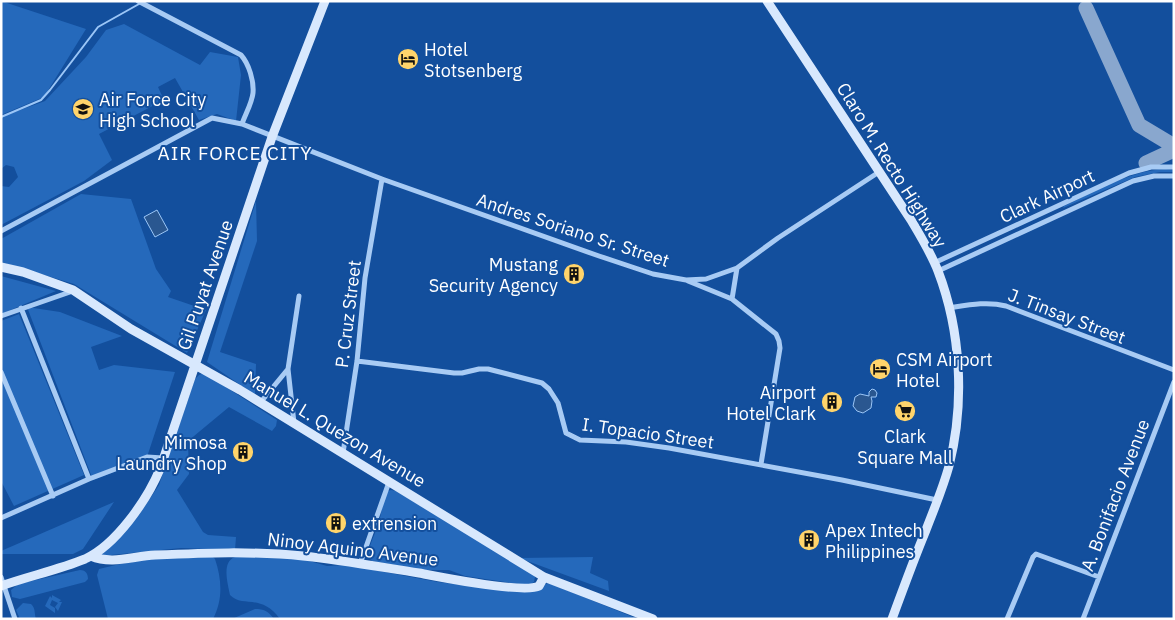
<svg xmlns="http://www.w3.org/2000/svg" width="1175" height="620" font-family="'IBM Plex Sans',sans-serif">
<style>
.green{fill:#2569bb}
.water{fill:#2a5790;stroke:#9bc6f7}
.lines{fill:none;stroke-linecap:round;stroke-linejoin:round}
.stream{stroke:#9bc6f7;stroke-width:2}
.taxiway{stroke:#89a7ce;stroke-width:15}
.street{stroke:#a8cbf4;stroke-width:5}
.secondary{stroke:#d8e8fd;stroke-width:9}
.labels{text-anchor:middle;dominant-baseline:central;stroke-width:4;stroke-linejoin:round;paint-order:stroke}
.poi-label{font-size:18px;fill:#fff;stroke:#134f9d;text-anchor:start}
.street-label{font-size:18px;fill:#fff;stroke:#134f9d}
.neighbourhood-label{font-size:19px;letter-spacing:1px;fill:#fff;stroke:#134f9d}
</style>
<rect width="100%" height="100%" fill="#134f9d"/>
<path class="green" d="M1 1 86 29 44 97 1 115Z
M124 24 200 65 210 52 238 57 241 75 236 121 217 114 199 120 175 78 158 87 164 100 99 134 112 160 84 181 1 225V186L9 187 18 177 14 167 6 165 1 169V117L45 101 86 57 106 30Z
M1165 169 1174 170V172H1160L1135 177 1063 208 1064 206C1096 191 1129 171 1165 169Z
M81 194 131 199 156 269 171 291 168 297 206 310 187 353 74 284 1 262V239Z
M256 201 257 241 220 352 256 364 255 395 207 362Z
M1 276 56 291 1 314Z
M27 307 60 312 122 336 91 347 99 370 114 365 175 372 146 460 93 480Z
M19 314 84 475 14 506 1 481V321Z
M204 373 277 420 276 426 272 431 229 407 188 441 189 474 177 490 203 532 208 535 236 537 235 550 181 548 101 556V553L126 531 139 515 159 485 195 379 199 375Z
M391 490 396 491 533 574 535 577 534 582 531 584 524 585 465 576 449 570H423L372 561 368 557C368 546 376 533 379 522 382 512 382 500 388 491Z
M114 502 83 549 73 554H1V551Z
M176 555 213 557 215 559C222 580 223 600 213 619H108L97 575 99 569 120 564Z
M251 556 306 560 327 566 347 565 438 582 521 592 533 591 544 584 549 583 638 619H280C261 593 242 608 230 595 228 584 221 562 235 557 240 556 246 556 251 556Z
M593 557 590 573 608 581 609 591 519 558Z
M80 570C85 570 88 573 88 579L85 582 20 599 12 597 11 590 18 584Z
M52 595 61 600 59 602H62L58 611 55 607 58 603 52 600 50 605 55 608V613L45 606 50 596 52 598Z
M23 603 31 604C36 609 34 613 36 619H20L16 610Z
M255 609C264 609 268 611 274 619H232Z"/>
<path class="water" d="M157 210 168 230 155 237 144 217Z
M872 389 875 390 877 393 876 397H871L872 401 871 408 863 413 857 411 853 406 855 397 860 394 869 396V392Z"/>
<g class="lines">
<path class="stream" d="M1 117 41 100 50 90 98 27 139 4"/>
<path class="taxiway" d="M1086 8 1139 125 1174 146
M1146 163 1174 150"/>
<path class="street" d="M138 1 241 55C249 64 254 81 253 93 252 103 245 115 242 124
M1 231 212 118 242 124 382 179 599 256 653 274 686 280 706 279 737 268 778 238 879 172
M934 263 1129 173 1151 167H1174
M938 271 1133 181 1154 176H1174
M688 281 732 299 776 334 779 341 780 348 761 464
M732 299 737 268
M21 308 89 479
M949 308C968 305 987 301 1006 306L1174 370
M1 316 73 291
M357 361 454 373H462L479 369H488L542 383 549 389 558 403 566 433 580 440 626 442 669 448 842 480 937 500
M1 372 53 496
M260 403 288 369
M294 423 288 369 299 296
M343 453 357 361 365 278 382 179
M1 518 89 479 147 457 163 458
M360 564 389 482
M1 577 15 619
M1007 619 1033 557 1036 554 1099 577
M1083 619 1174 382"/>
<path class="secondary" d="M767 1 911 220C921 237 931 253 938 271 961 331 965 403 949 466 943 488 934 509 926 530 914 559 903 589 892 619
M1 267 23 272 73 290 131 329 240 390 544 577 653 619
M91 556C112 565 133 556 155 555 204 553 254 551 303 556 341 560 380 567 419 573 440 577 524 594 539 586L544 577
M1 586C29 576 58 570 85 559 116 545 147 500 160 469L272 137 325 1"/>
</g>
<defs>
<g id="hotel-disc" transform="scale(1.125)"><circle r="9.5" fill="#ffd46b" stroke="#134f9d"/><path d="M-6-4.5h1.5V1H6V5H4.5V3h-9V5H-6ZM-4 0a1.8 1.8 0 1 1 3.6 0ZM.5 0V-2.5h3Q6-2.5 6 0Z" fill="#111"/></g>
<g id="school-disc" transform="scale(1.125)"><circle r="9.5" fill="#ffd46b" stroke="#134f9d"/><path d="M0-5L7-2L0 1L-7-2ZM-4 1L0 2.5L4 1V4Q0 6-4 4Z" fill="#111"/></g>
<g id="building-disc" transform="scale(1.125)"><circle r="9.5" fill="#ffd46b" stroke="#134f9d"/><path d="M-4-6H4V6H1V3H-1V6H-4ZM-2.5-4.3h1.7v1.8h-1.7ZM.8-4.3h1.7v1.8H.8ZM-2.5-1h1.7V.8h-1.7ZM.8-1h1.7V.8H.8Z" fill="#111"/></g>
<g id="supermarket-disc" transform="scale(1.125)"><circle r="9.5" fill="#ffd46b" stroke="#134f9d"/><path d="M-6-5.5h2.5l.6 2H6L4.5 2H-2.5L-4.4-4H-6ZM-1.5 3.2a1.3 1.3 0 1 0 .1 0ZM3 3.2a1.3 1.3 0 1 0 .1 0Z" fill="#111"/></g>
</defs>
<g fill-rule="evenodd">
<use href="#hotel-disc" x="408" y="59"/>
<use href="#school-disc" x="83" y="109"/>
<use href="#building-disc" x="574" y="274"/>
<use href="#hotel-disc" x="880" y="369"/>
<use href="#building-disc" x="832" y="402"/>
<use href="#supermarket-disc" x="905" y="411"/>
<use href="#building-disc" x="243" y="452"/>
<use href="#building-disc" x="336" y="523"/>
<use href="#building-disc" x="809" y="540"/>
</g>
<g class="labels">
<g class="poi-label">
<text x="424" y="49">Hotel<tspan x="424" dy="21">Stotsenberg</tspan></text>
<text x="99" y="99">Air Force City<tspan x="99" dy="21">High School</tspan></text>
<text x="558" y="264" text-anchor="end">Mustang<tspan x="558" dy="21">Security Agency</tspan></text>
<text x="896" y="359">CSM Airport<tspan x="896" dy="21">Hotel</tspan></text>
<text x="816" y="392" text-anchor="end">Airport<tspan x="816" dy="21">Hotel Clark</tspan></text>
<text x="905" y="436" text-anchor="middle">Clark<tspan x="905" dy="21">Square Mall</tspan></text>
<text x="227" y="442" text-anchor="end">Mimosa<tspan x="227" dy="21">Laundry Shop</tspan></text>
<text x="352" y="523">extrension</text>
<text x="825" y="530">Apex Intech<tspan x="825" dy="21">Philippines</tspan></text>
</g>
<g class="street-label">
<text transform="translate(892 165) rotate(58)">Claro M. Recto Highway</text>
<text transform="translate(1047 196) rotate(-25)">Clark Airport</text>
<text transform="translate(573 230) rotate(18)">Andres Soriano Sr. Street</text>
<text transform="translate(205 285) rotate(-71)">Gil Puyat Avenue</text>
<text transform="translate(348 314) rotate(-83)">P. Cruz Street</text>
<text transform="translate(1067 316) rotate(21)">J. Tinsay Street</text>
<text transform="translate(335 429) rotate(31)">Manuel L. Quezon Avenue</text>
<text transform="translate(648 433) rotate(8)">I. Topacio Street</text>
<text transform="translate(1115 495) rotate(-69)">A. Bonifacio Avenue</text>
<text transform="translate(353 549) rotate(7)">Ninoy Aquino Avenue</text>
</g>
<g class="neighbourhood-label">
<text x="235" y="153">AIR FORCE CITY</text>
</g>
</g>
<rect width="1175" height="620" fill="none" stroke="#ffffff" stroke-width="5"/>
</svg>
